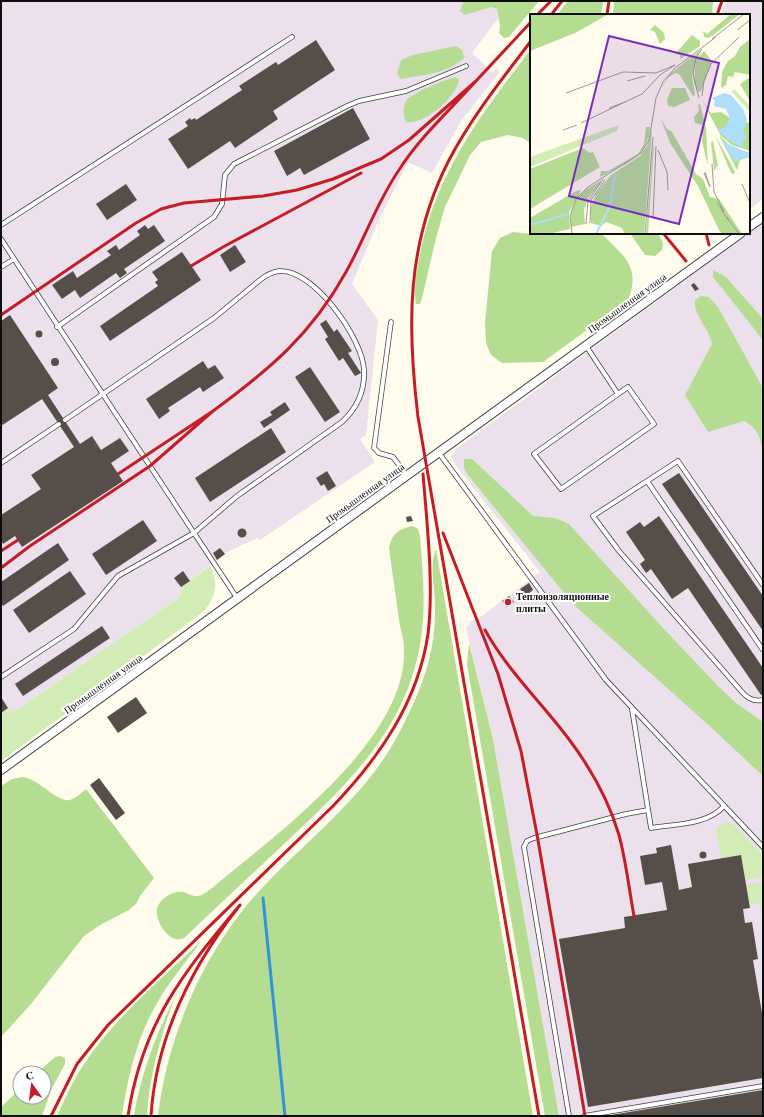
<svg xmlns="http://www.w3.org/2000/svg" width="764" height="1117" font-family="Georgia,serif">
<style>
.industrial{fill:#ebe0ec}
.green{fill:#d1ecb4}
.forest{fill:#b4dd92}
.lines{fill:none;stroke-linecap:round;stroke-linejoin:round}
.stream{stroke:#3194d5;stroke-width:3}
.building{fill:#564e49}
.lane-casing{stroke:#404040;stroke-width:5.5}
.street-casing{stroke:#404040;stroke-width:10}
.lane{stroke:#fff;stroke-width:4}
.street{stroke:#fff;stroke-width:8}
.rail{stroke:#c51d25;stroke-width:3}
.poi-dot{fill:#c51d25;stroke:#fff;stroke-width:1.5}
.labels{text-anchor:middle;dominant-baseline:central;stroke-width:4;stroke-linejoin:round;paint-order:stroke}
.street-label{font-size:10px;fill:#0d0d0d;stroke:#fff}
.poi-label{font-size:10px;font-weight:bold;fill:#0d0d0d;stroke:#fff;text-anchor:start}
.inset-river{fill:none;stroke:#aedefa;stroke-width:2}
.inset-road{fill:none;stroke:#9e9c93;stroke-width:1}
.view{fill:#7b2cbf;fill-opacity:0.15;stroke:#7b2cbf;stroke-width:2}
.inset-edge{fill:none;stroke:#0d0d0d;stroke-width:2}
</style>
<rect width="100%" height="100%" fill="#fffbed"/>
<path class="industrial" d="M1 1H511L472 53 492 72 497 68 499 73 461 121 432 173 408 162 377 224 352 284 378 320 366 435 360 439 375 462 260 540 257 538 229 551 181 587 180 597 12 713 8 708 1 713Z
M726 1H763V199L749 210V15H721Z
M763 223V1116H559L493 739 466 628 474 619 482 616 540 572 453 462 451 456 456 449Z"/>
<path class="green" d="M210 566C219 583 216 597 203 612L1 761V713L8 708 12 713 180 597 181 587Z
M727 822 733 824 763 855V877L745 880 740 855 721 858 716 830 720 825Z
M763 882V919L760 903 749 904 746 885Z"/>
<path class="forest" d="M464 1H539L509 37 504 38 499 33 500 26 497 9 491 7 465 15 460 11Z
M568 1H603L601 15H557Z
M614 1H713L712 15H613Z
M456 46 462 50 464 58C448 74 422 75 401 79L397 73 401 60 413 55Z
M531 49V144L523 138 508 135 481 142 470 155 445 207 436 238 422 298 420 304H416C413 289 417 270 420 255 435 174 482 113 531 49Z
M456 77 459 80C456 97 425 125 406 122 404 116 402 108 406 101 411 93 446 79 456 77Z
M513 232 531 234 601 233C622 255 642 266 628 300L543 362 502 363 491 355 486 343 485 323 492 251 500 238Z
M630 233H658L663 243 662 250 655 256 645 255Z
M713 270 726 277 763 319V340L713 277Z
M701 296 709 297 718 307 763 388V451C760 436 757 428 744 421L708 432 685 395 712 344C710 329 693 315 695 300Z
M464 459H472L533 516 555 518 569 524 662 627 718 686 736 703 763 722V776L713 729 574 605 467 474 464 467Z
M413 526 418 529 420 536C424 585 428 629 412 677 389 747 335 796 283 845 250 876 217 907 184 938 181 939 178 940 175 939 164 936 153 916 158 906 162 897 174 890 184 892 189 894 193 897 199 896 203 895 208 891 212 888 275 835 404 743 404 653 405 643 401 631 399 620 396 596 392 572 389 548 392 534 398 529 413 526Z
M436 549 533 1116H158C168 1033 205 948 263 887 309 838 366 796 398 735 415 703 431 667 434 631 435 622 435 613 435 604 435 586 429 567 436 549Z
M469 643 493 739 559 1116H545L467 664Z
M22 777C40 779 57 803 70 800 76 798 81 793 86 789L154 878 140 896 136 904 129 910 100 925 84 936 31 1004 1 1037V786L12 779Z
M201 941C188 960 172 978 160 998 138 1034 128 1074 122 1116H57C64 1101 70 1086 79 1072 110 1021 159 982 201 941Z
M174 999C161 1036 149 1076 147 1116H134C141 1074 155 1036 174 999Z
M60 1056 65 1058V1064L52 1088 42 1116H1V1107L20 1089V1097H44V1073H37L55 1057Z"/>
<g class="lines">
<path class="stream" d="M263 898 285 1116"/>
</g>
<path class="building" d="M316 40 335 70 273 111 278 119 235 148 230 141 188 169 168 139 188 126 185 122 190 118 191 120 195 118 196 120 242 90 239 86 276 62 278 65Z
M353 108 370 139 304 175 300 168 287 176 274 151Z
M126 184 137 200 107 220 96 204Z
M145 225 148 229 154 225 165 241 124 269 127 273 120 278 116 273 80 298 75 290 62 299 52 285 73 271 77 278 111 255 107 251 116 245 119 250 140 235 137 231Z
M235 245 246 262 230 272 220 255Z
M182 252 201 280 110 341 100 326 158 286 155 282 158 280 152 272Z
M694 283 699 289 695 291 691 285Z
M10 315 58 388 48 395 80 444 92 436 101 450 120 438 129 451 111 463 123 481 22 547 15 536 3 544 1 540V515L41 489 31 475 74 447 42 399 1 426V321Z
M326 320 334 332 337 329 352 351 348 353 361 373 355 376 343 358 339 361 325 339 328 337 320 324Z
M35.5 334a3.5 3.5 0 1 1 7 0a3.5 3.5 0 1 1-7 0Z
M51 362a4 4 0 1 1 8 0a4 4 0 1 1-8 0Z
M203 361 208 369 215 365 224 378 203 392 200 387 168 408 170 411 159 419 146 399Z
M310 367 340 412 325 422 295 377Z
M285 402 290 410 264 428 260 422 272 415 270 412Z
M271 428 286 452 210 502 195 478Z
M327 471 336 486 328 491 324 484 321 486 316 478Z
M679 473 763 596V631L662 484Z
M411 516 413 521 407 522 406 517Z
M659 516 763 668V694L761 695 688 588 672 599 651 569 646 573 640 564 645 560 626 532 640 522 644 527Z
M143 520 157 541 106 575 92 554Z
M237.5 533a4.5 4.5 0 1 1 9 0a4.5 4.5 0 1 1-9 0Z
M58 543 69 560 3 606 1 603V582Z
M220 548 225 554 217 560 213 553Z
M70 571 86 594 29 633 13 610Z
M183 571 190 581 181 587 174 578Z
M529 583 533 590 525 596 520 589Z
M509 596 514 602 507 607 502 601Z
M102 626 110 638 23 696 15 684Z
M1 697 8 708 1 713Z
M136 697 147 713 118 733 107 717Z
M99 778 125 813 116 820 90 785Z
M671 845 679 890 692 887 688 864 741 855 750 908 743 909 745 923 752 922 758 959 753 960 763 1019V1078L588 1107 559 939 625 928 624 917 667 910 662 882 645 885 640 856 657 853 656 848Z
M699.5 855a3.5 3.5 0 1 1 7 0a3.5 3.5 0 1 1-7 0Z
M763 1090V1116H612L611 1115Z"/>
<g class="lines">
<g class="lane-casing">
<path id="lane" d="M1 225 292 37
M1 239 194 533 118 576 74 629 1 677
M1 267 14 259
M391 322 374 448 379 453 393 457 407 476
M57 327 214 217 222 204 225 175 234 164 347 106 359 101 406 91 466 66
M586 346 618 394 628 387 654 424 561 489 534 454 618 394
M65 420 214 318 260 280C265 276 273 272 279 271 313 268 363 339 364 370 365 390 357 408 342 422L237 496 194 533 237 598
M439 453 606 680 763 847
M1 463 59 424
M647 481 763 650
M763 585 678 461 593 516 619 551 742 692C748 699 754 702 763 700
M632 709 651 828C674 824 708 825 724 806
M569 1116 524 847 527 841 534 838 626 814 648 810
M584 1116 763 1086"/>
</g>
<g class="street-casing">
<path id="street" d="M749 227 763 217
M1 770 741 233"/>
</g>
<use href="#lane" class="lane"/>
<use href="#street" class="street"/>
<path class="rail" d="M537 15 551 1
M551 15 562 1
M607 15 609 1
M717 15 722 1
M531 41C502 79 471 118 449 160 406 244 407 326 418 417L539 1116
M476 81 531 22
M663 233 686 261
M706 233 709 245
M191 266 223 247 361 173
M1 315 136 223 161 209 184 203 263 196 297 190 333 179 381 159 409 140 476 81C450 110 420 137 399 170 378 200 364 240 346 272 311 335 270 369 213 411
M443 533 498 674 521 751 538 840 585 1116
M1 551 18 540
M1 568 30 546 150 466 213 411 118 474
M485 630C508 671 540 701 568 738 590 767 609 801 619 835 626 861 629 889 634 916
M51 1116 77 1064 108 1025 333 806C379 758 418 702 428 634 434 587 427 523 423 474
M128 1116C142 1024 182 974 240 905 191 967 156 1037 151 1116"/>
</g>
<circle class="poi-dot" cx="508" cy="602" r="4"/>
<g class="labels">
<g class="street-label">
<text transform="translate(627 303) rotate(-36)">Промышленная улица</text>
<text transform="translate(365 493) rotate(-36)">Промышленная улица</text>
<text transform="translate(103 684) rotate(-36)">Промышленная улица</text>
</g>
<g class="poi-label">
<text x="516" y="596">Теплоизоляционные<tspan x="516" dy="12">плиты</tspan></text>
</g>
</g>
<g transform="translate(530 14)">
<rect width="220" height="220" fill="#fffbed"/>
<path d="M204 75 220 92V98L202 78ZM89 111 87 117 0 153V143Z" fill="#d1ecb4"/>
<path d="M0 0H79L45 19 0 37ZM201 0H210L182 22 178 24 174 23 173 17 177 20ZM125 11 134 19 135 25 130 30 125 18 120 16ZM162 21 170 27V32L150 45V41L145 40ZM220 25V61L205 58 203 63 198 62 196 71 191 74 192 58 198 47 205 42 210 33ZM170 36 162 61 165 81 163 82 149 60 145 59 138 64 128 80 139 61ZM174 37 182 47 171 77 168 78 164 69 165 54 167 44ZM220 63V87L210 70ZM142 74H155L160 86 144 93 138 92 137 86ZM172 86 181 99 191 98 203 106 220 109V137L202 131 191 122ZM170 90 176 114 178 152 172 127 173 111 165 109 164 103 169 97 168 91ZM131 105 137 115 142 118 166 160 173 165 180 183 189 185 212 220H192L189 216 168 172 140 129ZM116 113H120L119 122 114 134 109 141 96 150 70 163 71 157H78L108 140 114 130ZM122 116 114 220H95L92 214 76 208 71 212 61 209V193L66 180 81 161 110 142 117 132ZM185 121 205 158 204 160 201 159ZM189 121 201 133 220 139V143L210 146 207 156ZM183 127 188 151 184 157 181 128ZM124 131 118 220H116L123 134ZM53 134 60 139 63 138 70 153 0 195V155ZM75 164 58 184 54 196 55 210 41 213V197L47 184 55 176ZM48 176 51 177 39 198 40 215 18 220H0V204Z" fill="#b4dd92"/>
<path d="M194 79 201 81 213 95 217 106 213 118 217 123 213 127V134L197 125 188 116 196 112 200 104 196 95 184 92 185 87 182 84ZM192 127 220 140V142L205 148Z" fill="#aedefa"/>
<path class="inset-river" d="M0 211 38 200M66 220 80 192 85 160"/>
<path class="inset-road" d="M207 16 220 6M182 25 214 0M97 67 115 62M36 79 93 58 126 59 145 51 130 61 112 80 95 88M172 82 174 67 181 50 209 23M169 84 163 60 166 44 172 35M51 109 95 88 79 94M33 116 47 111M128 136 137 158 138 176M182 150 184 178 194 198 187 189M174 159 180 173 175 158M212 170 220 189M191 195 199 207M197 203 209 220M123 204 126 132M60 209 61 186 75 166M56 210 58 187 71 168M42 220 40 202 46 185 58 173 111 139 119 126 126 84 133 68 145 54 186 23M115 220 123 123"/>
<path class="view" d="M79 22 189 49 149 210 39 182Z"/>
<rect width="220" height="220" class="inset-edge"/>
</g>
<rect width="764" height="1117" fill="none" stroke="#0d0d0d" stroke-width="4"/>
<g transform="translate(32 1085) rotate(346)"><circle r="19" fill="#ffffff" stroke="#9e9e9e"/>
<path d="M0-3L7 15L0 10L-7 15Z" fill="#c51d25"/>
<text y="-6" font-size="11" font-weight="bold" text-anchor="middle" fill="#0d0d0d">С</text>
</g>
</svg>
